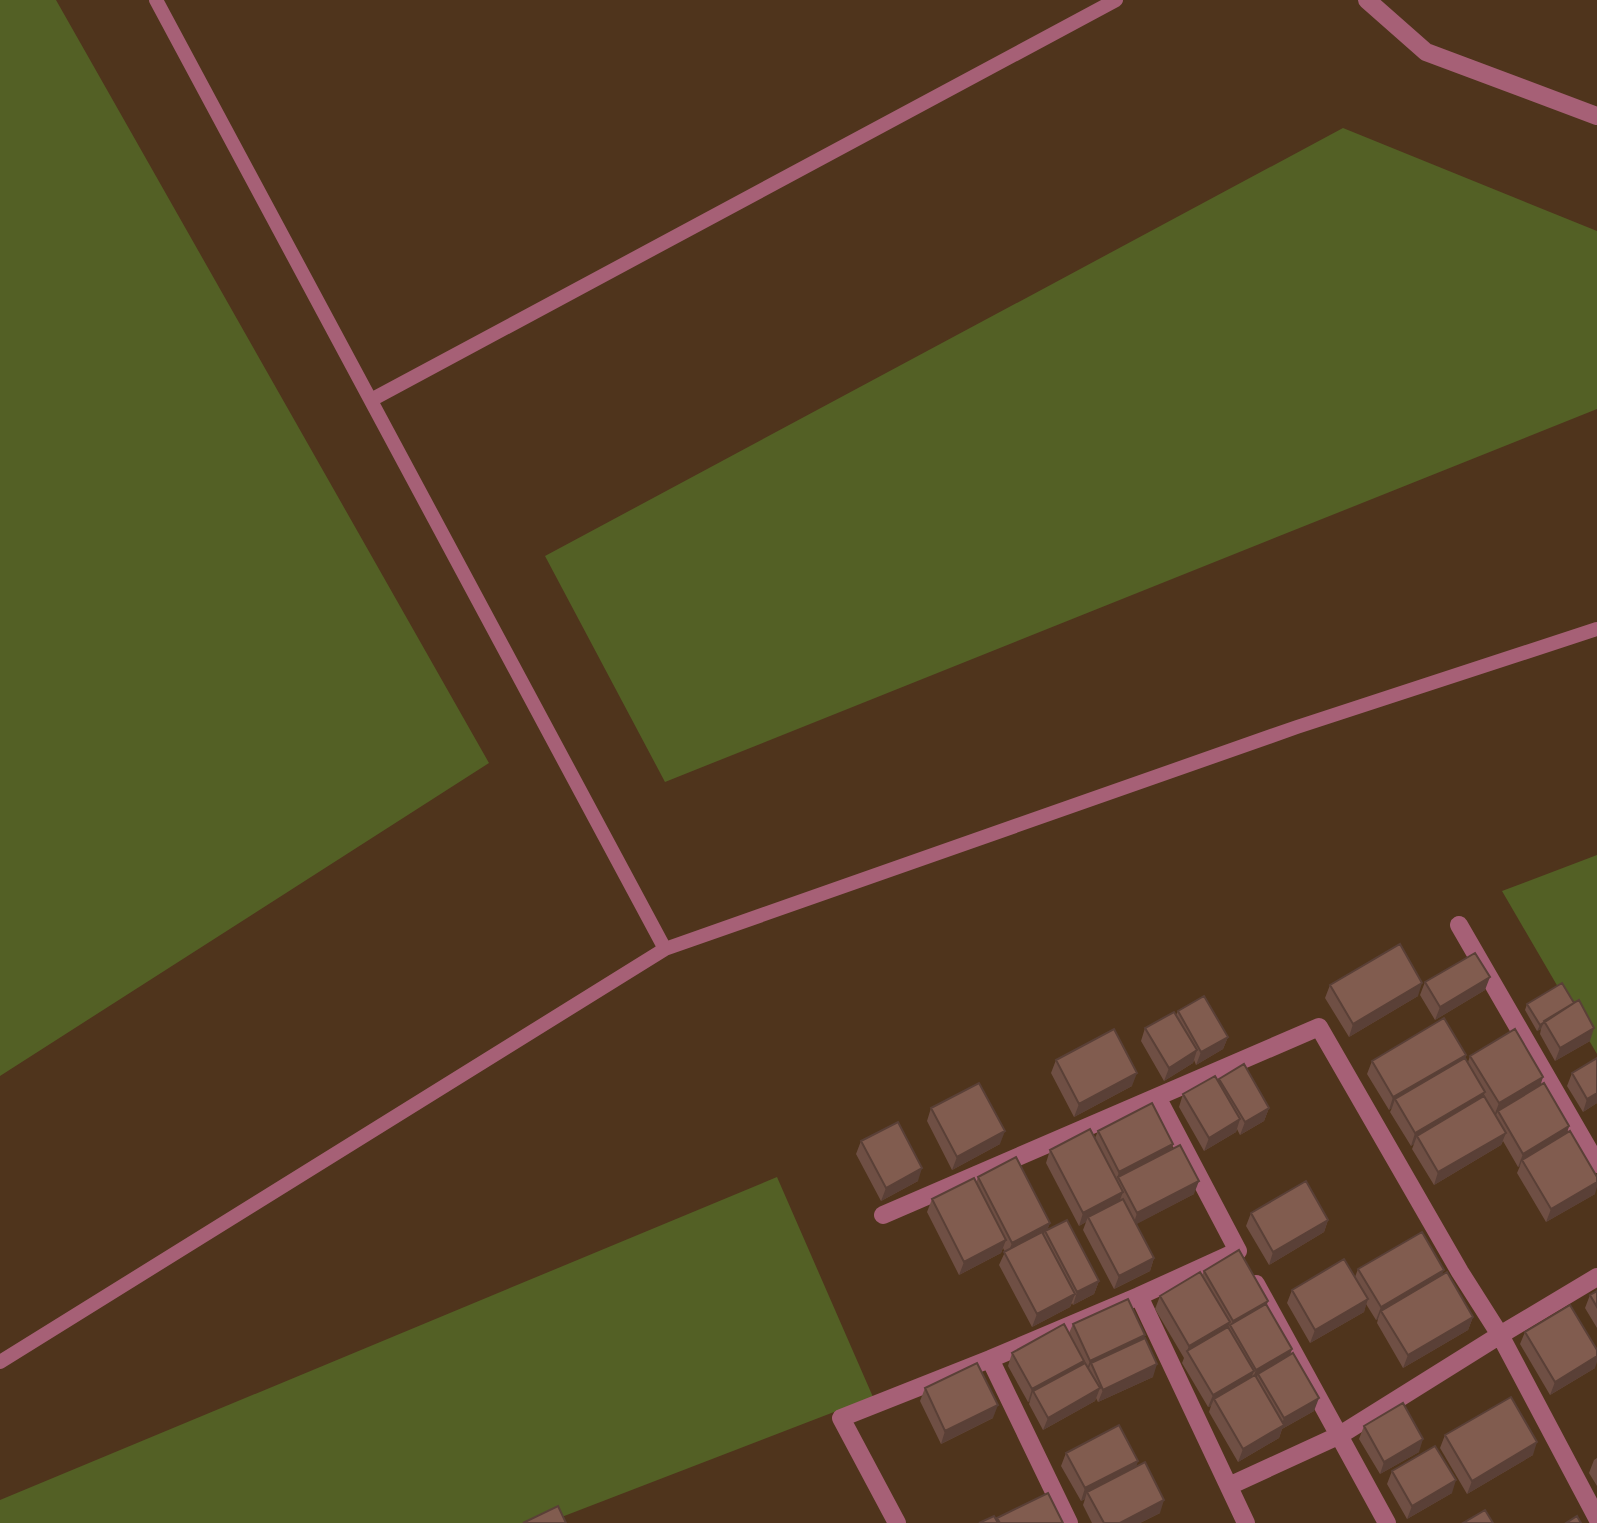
<svg xmlns="http://www.w3.org/2000/svg" width="1597" height="1523" font-family="Roboto,sans-serif">
<style>
.green{fill:#536025}
.lines{fill:none;stroke-linecap:round;stroke-linejoin:round}
.lane{stroke:#a66076;stroke-width:14}
.street{stroke:#a66076;stroke-width:18}
.wall{fill:#6f4f44}
.shaded-wall{fill:#5a4037}
.building{fill:#815c4f;stroke:#5a4037;stroke-width:2}
</style>
<rect width="100%" height="100%" fill="#4f341c"/>
<path class="green" d="M0 0H56L489 763 0 1076Z
M1343 128 1597 231V409L665 782 545 556Z
M1597 855V1054L1502 891Z
M777 1177 873 1397 546 1523H0V1500Z"/>
<g class="lines">
<path class="lane" d="M156 0 665 949
M371 400 1116 0
M0 1362 665 949 1297 727 1597 629"/>
<path class="street" d="M1367 0 1426 52 1597 116
M1459 925 1597 1164
M883 1215 1319 1027 1460 1272 1500 1335 1597 1518
M1256 1284 1387 1523
M1139 1296 1246 1523
M990 1359 1069 1523
M1229 1486 1340 1435 1500 1335 1597 1277
M897 1523 841 1418 990 1359 1139 1296 1238 1251 1157 1097"/>
</g>
<path class="wall" d="M1425 982 1485 990 1435 1020 1420 995Z
M1330 985 1418 996 1349 1037 1325 998Z
M1574 1003 1590 1041 1555 1061 1540 1034 1541 1029 1537 1031 1525 1010 1527 1004Z
M1178 1011 1228 1037 1223 1049 1196 1065 1194 1060 1193 1063 1164 1081 1141 1041 1145 1028 1176 1015Z
M1466 1055 1465 1058 1468 1062 1470 1056 1540 1085 1569 1126 1567 1133 1595 1194 1546 1222 1517 1173 1520 1166 1518 1167 1503 1141 1501 1145 1434 1185 1412 1149 1414 1144 1411 1146 1390 1112 1392 1108 1389 1110 1367 1074 1372 1061Z
M1597 1058V1103L1583 1112 1567 1086 1572 1073Z
M1056 1060 1132 1086 1074 1117 1051 1073Z
M1219 1079 1269 1108 1264 1121 1240 1135 1237 1129 1236 1132 1204 1151 1179 1107 1183 1094 1218 1082Z
M931 1108 1000 1144 952 1170 927 1121Z
M1098 1131 1173 1144 1172 1149 1194 1194 1136 1224 1154 1258 1150 1271 1114 1289 1083 1230 1086 1222 1079 1226 1046 1163 1050 1150 1095 1138Z
M861 1141 918 1181 881 1201 856 1154Z
M978 1177 1050 1223 1047 1230 1099 1281 1094 1294 1073 1305 1072 1303 1070 1307 1032 1327 999 1265 1005 1252 1003 1248 1001 1253 959 1275 927 1212 932 1199 976 1183Z
M1251 1213 1328 1220 1324 1232 1269 1265 1246 1226Z
M1358 1269 1442 1275 1473 1317 1468 1330 1403 1368 1377 1323 1378 1319 1376 1320 1366 1304 1364 1312 1310 1343 1287 1303 1292 1290 1355 1277Z
M1204 1271 1268 1301 1266 1306 1292 1349 1290 1355 1314 1411 1282 1429 1279 1438 1238 1462 1209 1412 1211 1406 1208 1407 1182 1363 1184 1358 1155 1309 1160 1296 1202 1275Z
M1597 1291V1328L1585 1308 1590 1295Z
M1073 1324 1144 1338 1153 1377 1098 1402 1096 1398 1095 1401 1043 1430 1029 1404 1030 1401 1028 1402 1008 1366 1012 1353 1069 1333Z
M1525 1332 1595 1368 1550 1395 1520 1344Z
M925 1388 993 1418 941 1444 920 1401Z
M1364 1426 1419 1452 1380 1474 1359 1439Z
M1445 1435 1533 1455 1467 1494 1440 1448Z
M1066 1453 1136 1466 1160 1513 1140 1523H1092L1083 1505 1085 1499 1081 1501 1061 1466Z
M1597 1458V1486L1589 1473 1594 1460Z
M1392 1471 1452 1493 1407 1519 1387 1484Z"/>
<path class="shaded-wall" d="M1490 977 1485 990 1435 1020 1440 1007Z
M1422 983 1418 996 1349 1037 1353 1024Z
M1544 1022 1541 1029 1537 1031 1540 1025Z
M1594 1028 1590 1041 1555 1061 1560 1048Z
M1228 1037 1223 1049 1196 1065 1201 1052Z
M1197 1050 1193 1063 1164 1081 1169 1068Z
M1466 1055 1461 1068 1395 1099 1392 1108 1389 1110 1393 1097Z
M1137 1073 1132 1086 1074 1117 1079 1104Z
M1543 1077 1539 1090 1498 1111 1496 1115 1494 1116 1499 1103Z
M1485 1092 1480 1105 1417 1136 1414 1144 1411 1146 1415 1133Z
M1597 1093V1103L1583 1112 1587 1099Z
M1269 1108 1264 1121 1240 1135 1245 1122Z
M1240 1119 1236 1132 1204 1151 1209 1138Z
M1569 1126 1565 1139 1522 1160 1520 1166 1518 1167 1523 1154Z
M1005 1131 1000 1144 952 1170 957 1157Z
M1506 1133 1501 1145 1434 1185 1438 1172Z
M1173 1144 1169 1157 1118 1177 1115 1185 1119 1172Z
M922 1168 918 1181 881 1201 886 1188Z
M1199 1181 1194 1194 1133 1226 1137 1213Z
M1597 1182V1187L1595 1194 1546 1222 1551 1209Z
M1123 1192 1118 1205 1088 1217 1086 1222 1079 1226 1083 1213Z
M1328 1220 1324 1232 1269 1265 1273 1252Z
M1050 1223 1046 1233 1045 1231 1043 1237 1007 1256 1012 1243Z
M1006 1240 1001 1253 959 1275 964 1262Z
M1154 1258 1150 1271 1114 1289 1119 1276Z
M1444 1270 1439 1283 1381 1311 1378 1319 1376 1320 1381 1307Z
M1099 1281 1094 1294 1073 1305 1077 1292Z
M1075 1294 1070 1307 1032 1327 1037 1314Z
M1368 1299 1364 1312 1310 1343 1315 1330Z
M1268 1301 1264 1313 1231 1327 1233 1321Z
M1473 1317 1468 1330 1403 1368 1408 1355Z
M1230 1322 1225 1335 1187 1351 1189 1346Z
M1145 1335 1141 1348 1091 1363 1087 1373 1085 1374 1090 1361Z
M1292 1349 1287 1362 1258 1374 1256 1380 1251 1383 1256 1370Z
M1597 1356V1362L1595 1368 1550 1395 1555 1382Z
M1084 1361 1080 1374 1033 1391 1030 1401 1028 1402 1032 1389Z
M1157 1364 1153 1377 1098 1402 1103 1390Z
M1254 1371 1249 1383 1214 1399 1211 1406 1208 1407 1213 1395Z
M1100 1388 1095 1401 1043 1430 1048 1418Z
M1319 1398 1314 1411 1282 1429 1279 1438 1238 1462 1243 1449 1281 1427 1284 1418Z
M998 1405 993 1418 941 1444 945 1431Z
M1423 1439 1419 1452 1380 1474 1384 1462Z
M1537 1442 1533 1455 1467 1494 1472 1481Z
M1138 1461 1134 1474 1087 1492 1085 1499 1081 1501 1085 1488Z
M1456 1480 1452 1493 1407 1519 1412 1506Z
M1164 1500 1160 1513 1140 1523H1120Z"/>
<path class="building" d="M1400 944 1422 983 1353 1024 1330 985Z
M1475 953 1490 977 1440 1007 1425 982Z
M1562 983 1574 1003 1540 1025 1527 1004Z
M1204 996 1228 1037 1201 1052 1178 1011Z
M1579 1000 1594 1028 1560 1048 1544 1021Z
M1174 1012 1197 1050 1169 1068 1145 1028Z
M1444 1018 1466 1055 1393 1097 1372 1061Z
M1114 1029 1137 1073 1079 1104 1056 1060Z
M1515 1029 1543 1077 1499 1103 1470 1056Z
M1465 1058 1485 1092 1415 1133 1395 1099Z
M1597 1058V1093L1587 1099 1572 1073Z
M1244 1064 1269 1108 1245 1122 1219 1079Z
M1215 1076 1240 1119 1209 1138 1183 1094Z
M979 1083 1005 1131 957 1157 931 1108Z
M1544 1083 1569 1126 1523 1154 1498 1111Z
M1484 1096 1506 1133 1438 1172 1417 1136Z
M1152 1103 1173 1144 1119 1172 1098 1131Z
M898 1122 922 1168 886 1188 861 1141Z
M1090 1129 1123 1192 1083 1213 1050 1150Z
M1570 1131 1597 1177V1182L1551 1209 1522 1160Z
M1180 1145 1199 1181 1137 1213 1118 1177Z
M1016 1157 1050 1223 1012 1243 978 1177Z
M974 1178 1006 1240 964 1262 932 1199Z
M1306 1181 1328 1220 1273 1252 1251 1213Z
M1123 1199 1154 1258 1119 1276 1088 1217Z
M1067 1220 1099 1281 1077 1292 1045 1231Z
M1042 1232 1075 1294 1037 1314 1004 1252Z
M1422 1232 1444 1270 1381 1307 1358 1269Z
M1239 1250 1268 1301 1233 1321 1204 1271Z
M1344 1259 1368 1299 1315 1330 1292 1290Z
M1200 1272 1230 1322 1189 1346 1160 1296Z
M1447 1272 1473 1317 1408 1355 1381 1311Z
M1597 1291V1307L1590 1295Z
M1128 1299 1145 1335 1090 1361 1073 1324Z
M1266 1304 1292 1349 1256 1370 1230 1325Z
M1570 1305 1597 1350V1356L1555 1382 1525 1332Z
M1064 1324 1084 1361 1032 1389 1012 1353Z
M1228 1327 1254 1371 1213 1395 1187 1351Z
M1145 1338 1157 1364 1103 1390 1091 1363Z
M1293 1353 1319 1398 1284 1418 1258 1374Z
M977 1363 998 1405 945 1431 925 1388Z
M1085 1363 1100 1388 1048 1418 1033 1391Z
M1255 1375 1284 1425 1243 1449 1214 1399Z
M1511 1397 1537 1442 1472 1481 1445 1435Z
M1403 1403 1423 1439 1384 1462 1364 1426Z
M1119 1425 1138 1461 1085 1488 1066 1453Z
M1435 1446 1456 1480 1412 1506 1392 1471Z
M1145 1462 1164 1500 1120 1523H1104L1087 1492Z
M1048 1493 1063 1523H1000L997 1518Z
M558 1506 566 1523H523Z
M1485 1510 1493 1523H1463Z
M994 1516 998 1523H979Z
M1577 1516 1581 1523H1566Z"/>
</svg>
